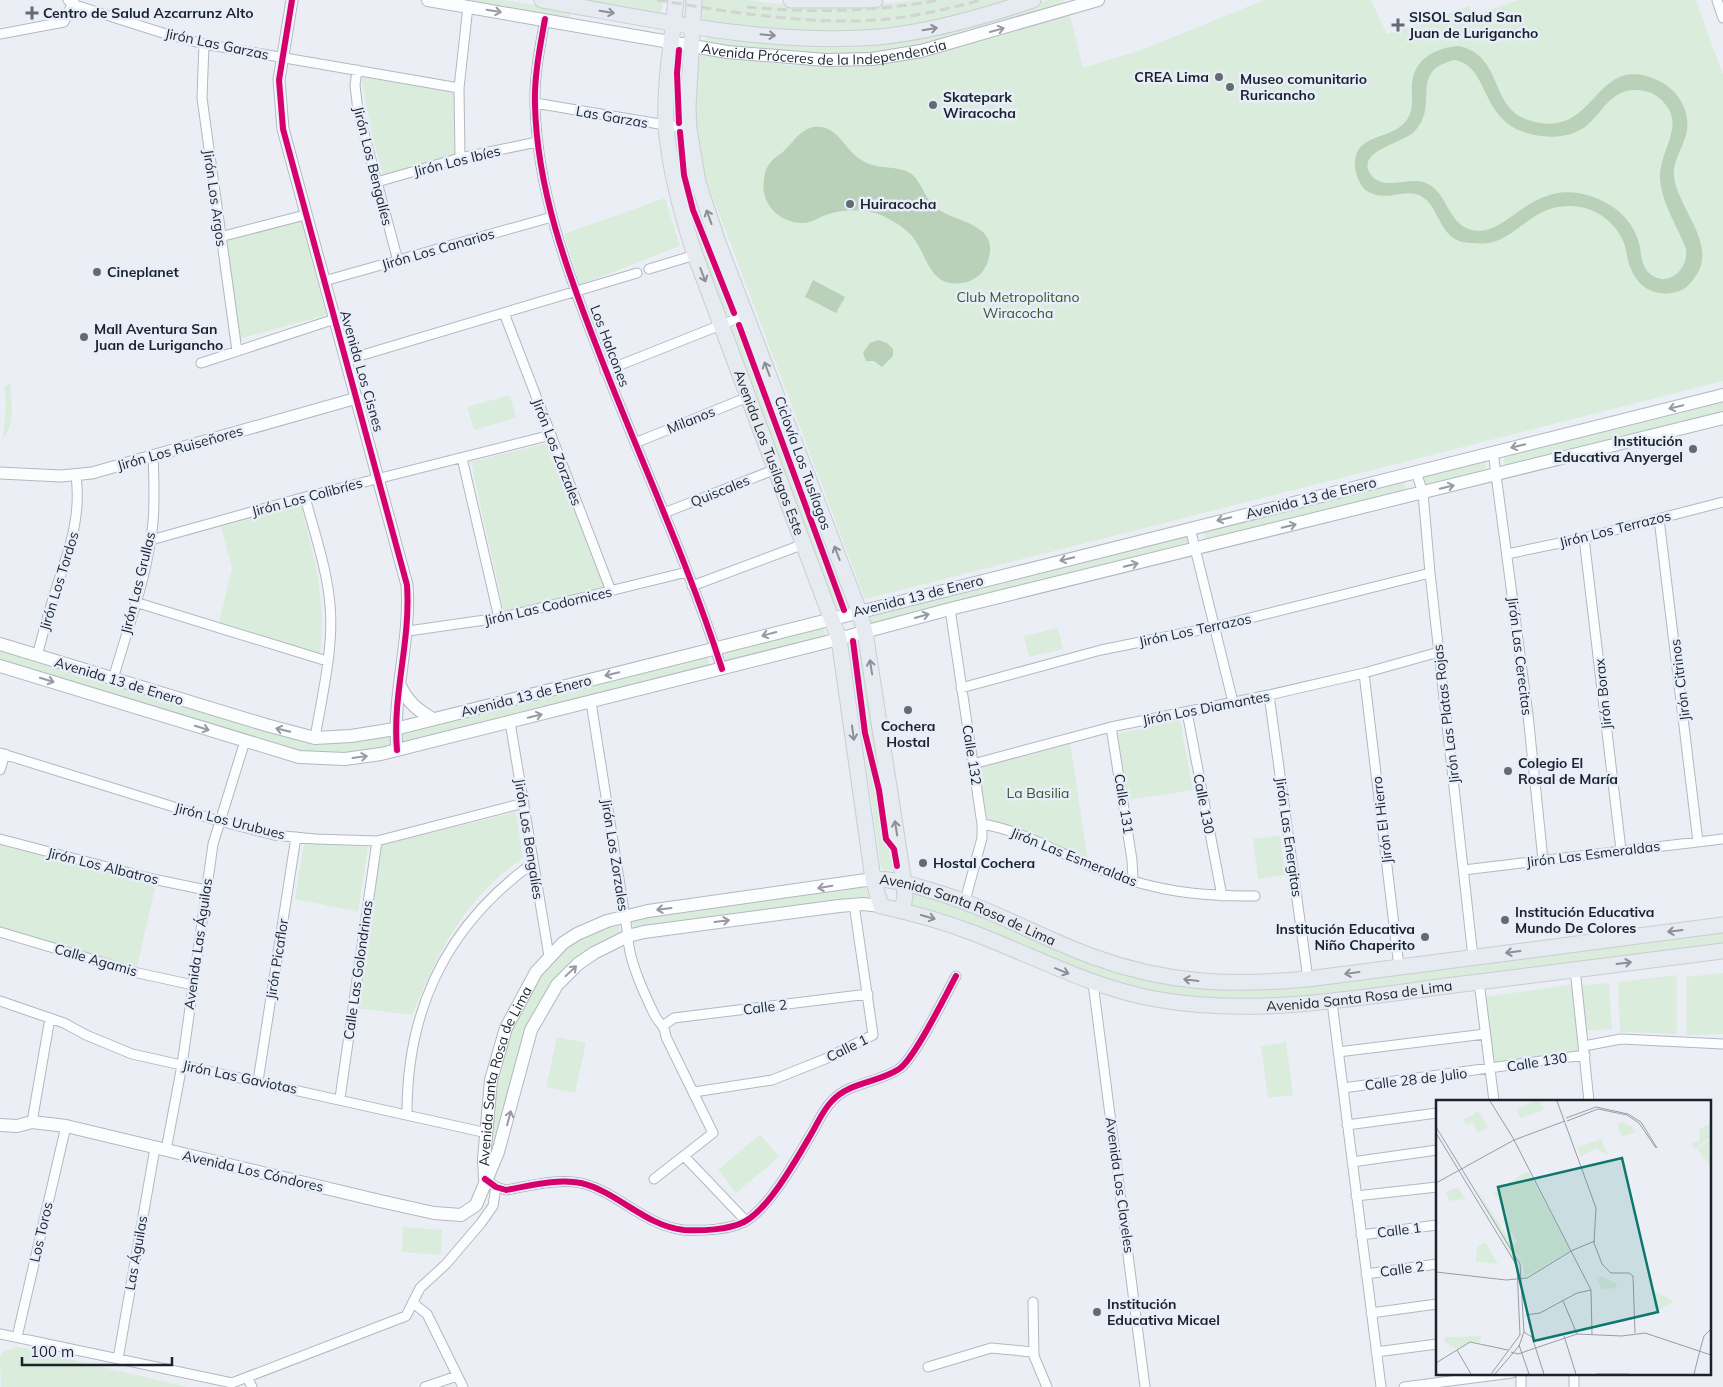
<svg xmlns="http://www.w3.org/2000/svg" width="1723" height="1387" font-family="Mulish,sans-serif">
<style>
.green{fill:#daecdc}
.water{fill:#b9d0b9;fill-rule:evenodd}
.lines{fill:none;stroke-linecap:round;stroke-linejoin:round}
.minor-casing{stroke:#b3b8c0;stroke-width:11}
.tertiary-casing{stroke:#b3b8c0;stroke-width:13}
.secondary-casing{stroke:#b3b8c0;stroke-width:14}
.primary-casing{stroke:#cacdd1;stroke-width:17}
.minor{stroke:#fcfdfe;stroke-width:9}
.tertiary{stroke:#fcfdfe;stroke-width:11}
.secondary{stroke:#fcfdfe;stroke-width:12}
.primary{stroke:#e6eaf1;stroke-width:15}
.rail{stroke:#d2d3d5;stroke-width:3;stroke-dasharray:10 5;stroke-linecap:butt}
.cycleway-casing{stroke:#e7eef9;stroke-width:9}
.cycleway{stroke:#d6006c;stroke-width:6}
.oneway{stroke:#979aa0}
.oneway2{stroke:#8b9098}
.poi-dot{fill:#646a72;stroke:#e7eef9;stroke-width:2}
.labels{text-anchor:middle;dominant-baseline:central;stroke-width:5;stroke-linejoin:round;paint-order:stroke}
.poi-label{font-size:14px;font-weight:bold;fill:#1c222c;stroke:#e7eef9;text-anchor:start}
.street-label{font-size:14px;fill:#1c222c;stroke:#e7eef9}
.park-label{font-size:14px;fill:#2f5928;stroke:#e7eef9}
.inset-road{fill:none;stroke:#989da5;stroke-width:1}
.view{fill:#0f766e;fill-opacity:0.15;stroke:#0f766e;stroke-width:2.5}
.inset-edge{fill:none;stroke:#1c222c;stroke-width:2.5}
</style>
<rect width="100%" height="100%" fill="#ebeff5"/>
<path class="green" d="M452 0H503L567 10 573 20Z
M570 0H663L661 15Z
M701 0H746L799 6 871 5 915 0H1016C965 17 909 28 855 31 803 35 750 27 698 22Z
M1048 0H1063L1065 4 919 49 832 57 699 43 710 36C764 44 828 53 883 44 939 34 995 18 1048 0Z
M1264 0H1371L1387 34 1469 6 1472 16 1518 0H1696L1723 75V381L865 599 703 171C694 131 694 95 700 54L788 65 842 66 939 51 1070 15 1083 68 1144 49Z
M679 50 685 52 683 123H676L673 119 675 51Z
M363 77 456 93 454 111 455 155 383 176 371 131 362 80Z
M674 139 688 140 737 312 729 315 725 313 697 245 682 196Z
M665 198 680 246 580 285 564 234Z
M302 221 326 315 239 339 223 241Z
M743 324 851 602 850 608 840 611 835 607 733 331V327Z
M10 383C11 399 16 426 3 438L6 402 4 387Z
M510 395 516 418 474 430 467 407Z
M1723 399V414L1504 469V454Z
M547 443 605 586 504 612 471 462Z
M1484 458 1487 471 1426 488 1422 474Z
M1405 481 1407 493 1205 540 1204 533 1206 529Z
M301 504C314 560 327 596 320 654L219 623 232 568 221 527Z
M1189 534 1190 548 871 624 868 616Z
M823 626 826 636 726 661 723 650Z
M1058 628 1063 649 1029 657 1024 636Z
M860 639 896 869 885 871 881 867 849 645 852 641Z
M0 648 264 730 386 735 390 737 391 745 388 749 344 755 304 752 0 660Z
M707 655 710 667 401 743 400 735 404 732Z
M1180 720 1193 790 1127 800 1116 734Z
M1070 742 1088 861 1017 828 985 821 977 768Z
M516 812 523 858C465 897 438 952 412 1015L355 1008 378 846Z
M1280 835 1285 875 1258 879 1253 839Z
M304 843 368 847 358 912 295 899Z
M0 844 156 884 137 967 0 928Z
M864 887 868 890 869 897 866 899 634 929 631 921 635 917Z
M914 891 1195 985 1723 932V945L1292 1000 1183 998 1092 977 959 919 913 907 910 905Z
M618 923 621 935 545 993 536 1008 515 1062 504 1127 487 1162C495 1082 504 985 579 938 590 931 606 928 618 923Z
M1723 973V1034L1687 1035 1686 977Z
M1677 975V1034L1620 1032 1618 982Z
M1609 983 1612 1029 1584 1031 1581 985Z
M1573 984 1580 1053 1495 1062 1485 997Z
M557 1037 586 1043 575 1093 546 1087Z
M1286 1042 1293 1095 1268 1098 1261 1046Z
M760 1134 779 1157 736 1193 718 1170Z
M403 1227 442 1230 441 1255 402 1252Z
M17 1347 187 1387H1L0 1356 3 1352Z"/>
<path class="water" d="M1458 46C1504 55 1488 106 1528 120 1598 143 1592 51 1657 80 1678 89 1692 112 1686 135 1682 149 1672 163 1674 177 1678 208 1716 243 1697 274 1693 280 1689 286 1682 290 1660 299 1639 290 1631 269 1627 260 1627 251 1624 243 1617 226 1603 213 1585 208 1529 195 1518 249 1475 243 1469 243 1462 243 1457 240 1438 231 1438 205 1421 196 1404 187 1386 204 1365 190 1359 183 1356 175 1355 166 1354 132 1391 141 1406 121 1415 109 1411 98 1412 84 1414 59 1435 48 1458 46ZM1454 60C1489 65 1480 118 1524 132 1541 138 1564 139 1580 130 1602 118 1607 89 1637 90 1644 90 1652 92 1658 97 1690 123 1659 148 1660 178 1661 202 1678 227 1686 249 1689 270 1666 290 1648 272 1642 265 1641 255 1640 247 1635 222 1616 205 1593 197 1531 175 1508 239 1472 230 1447 224 1448 192 1426 183 1411 176 1384 191 1372 176 1352 152 1403 143 1414 132 1441 105 1407 72 1454 60Z
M813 127C839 124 843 150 863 161 878 170 896 165 910 173 921 180 924 197 934 206 953 224 1001 221 988 261 985 271 977 279 967 282 929 291 929 257 912 236 904 227 892 220 881 215 865 209 845 209 829 214 820 216 814 222 804 223 780 224 760 204 764 180 765 169 769 161 779 155 792 146 796 132 813 127Z
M813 280 845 297 836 313 805 297Z
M878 340 887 343 893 349V356L882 367 874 361H866L863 353 870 343Z"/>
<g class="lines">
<g class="minor-casing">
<path id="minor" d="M68 0 72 4 169 35 204 44 459 88
M1717 0 1723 18
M545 19C540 47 534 76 535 105 537 188 566 268 596 345 637 453 687 559 722 669
M0 34 64 22 74 0
M204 44 202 98 237 351
M357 70 355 85 358 111 398 261
M667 89 680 91 686 100
M535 103 689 129
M460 158 459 88 468 6
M377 182 460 158 537 142
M220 237 305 215
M649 269 695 255
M324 281 552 217
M504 313 611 591
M346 360 637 273
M201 363 335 319
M605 371 746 315
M635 443 748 397
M1493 452 1528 715 1543 860
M462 458 499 618
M1416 472 1423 493 1430 573 1473 957
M305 497C314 532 327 568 330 605 334 648 322 695 315 738
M664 513 776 469
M1659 519 1698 842
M1190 528 1233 702
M1584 538 1621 850
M151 540 305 497 551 435
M1507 554 1584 538 1723 502
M692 586 804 544
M135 602 327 661
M950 609 982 824V838L965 901
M408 631 499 618 687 572
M37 656C42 637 47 618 53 599 66 555 82 523 76 475
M1364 673 1399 967
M113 679C128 627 148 575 153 522 155 500 154 478 153 456
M961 688 1101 650 1214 627 1430 573
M1269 695 1308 979
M591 702 628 936C628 959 644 993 654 1014 659 1025 664 1022 666 1037L713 1133 654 1179
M1187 712 1222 896
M510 722 549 956
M1111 727 1132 860 1133 881
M0 753 219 821 274 835 315 839 377 841 524 803
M973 764 1111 727 1269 695 1364 673 1439 652
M0 770 5 754
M982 824C1026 831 1064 857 1106 872 1159 892 1199 896 1255 896
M0 839 153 879 206 890
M1464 870 1723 839
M0 932 138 973 193 985
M1575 969 1589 1101
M1479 982 1494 1101
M1093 983 1145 1387
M0 1001 64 1023 86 1035 132 1054 487 1133
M1332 1002 1381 1387
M664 1025 674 1018 868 994
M1584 1046 1621 1039 1723 1044
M1338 1052 1485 1034
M258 1081 296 837
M1343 1088 1585 1055
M694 1092 772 1080 825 1059 873 1035 854 904
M340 1098 377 841
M407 1113C407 1008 447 925 533 863
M32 1122 50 1018
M1347 1125 1437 1113
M166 1150 182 1065 213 844 245 741
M684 1156 746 1221
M1352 1162 1437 1150
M485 1179 496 1187 506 1190C529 1186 558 1178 581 1183 618 1192 645 1226 684 1230 701 1231 728 1230 744 1222 768 1210 796 1160 810 1136 817 1125 822 1111 832 1101 849 1082 878 1083 899 1069 914 1060 946 994 956 976
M1356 1196 1437 1187
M1361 1235 1437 1225
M1366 1274 1437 1264
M1033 1302 1034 1356 1047 1387
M413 1303 427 1314 463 1387
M1371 1313 1437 1304
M0 1334 232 1383 406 1316 420 1288 446 1264 481 1223 493 1206 496 1187
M17 1337 66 1126
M1376 1352 1437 1344
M118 1359 155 1148
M928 1367 991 1348 1033 1352
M1521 1373V1387
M1574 1373V1387
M247 1377 252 1387
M425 1387 457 1376
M1404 1387 1512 1373"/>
</g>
<g class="tertiary-casing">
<path id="tertiary" d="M292 0 279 80 283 129 407 585C411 642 392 694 397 750
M0 473 61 476 92 473 357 398"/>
</g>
<g class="secondary-casing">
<g id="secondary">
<path id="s1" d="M428 0 727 52 826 60 872 59 921 51 1098 0"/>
<path d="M0 644 266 725 315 738 351 736 395 729 1723 395"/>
<path d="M0 666 299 757 345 759 381 754 823 643 950 609 1723 418"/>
<path d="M400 686C408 702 417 710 433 719"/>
<path d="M0 1125 17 1126 32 1122 66 1126 380 1201 434 1213 461 1215 476 1205 498 1152 531 1030 557 985 578 964 594 953 628 936 644 932 839 906 863 904 881 906"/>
<path id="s2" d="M485 1179 484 1159 491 1080 506 1028 536 972 563 943 577 934 607 921 648 911 873 879"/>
</g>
</g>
<g class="primary-casing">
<g id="primary">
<path d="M542 0C652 19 765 46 878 37 931 32 983 17 1033 0"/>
<path id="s3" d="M676 0C672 42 664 85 666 127 670 171 681 213 695 255L839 639 873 879 881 906C913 913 945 922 976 934 1036 957 1091 987 1155 999 1250 1016 1345 1000 1439 987 1534 975 1628 963 1723 951"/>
<path d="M694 0 688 107 689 129 698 182 719 245 859 611 865 632 904 883 905 896 902 911"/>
<path d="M791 0H875"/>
<path id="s4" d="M873 879C893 879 910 884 929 890 987 906 1038 937 1094 957 1168 984 1230 986 1308 979L1723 925"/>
</g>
</g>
<use href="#minor" class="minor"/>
<use href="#tertiary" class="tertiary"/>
<use href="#secondary" class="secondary"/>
<use href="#primary" class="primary"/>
<path class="rail" d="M657 0C723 11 790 22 857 21 900 20 941 11 981 0
M747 7C811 13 875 12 939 0"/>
<g class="cycleway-casing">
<path id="cycleway" d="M292 0 279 80 283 129 407 585C411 642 392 694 397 750
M545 19C540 47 534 76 535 105 537 188 566 268 596 345 637 453 687 559 722 669
M679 123 677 73 679 50
M680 132 684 175 693 210 734 313
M739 325 844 610
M853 641 865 733 879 790 886 839 894 849 897 866
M485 1179 496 1187 506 1190C529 1186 558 1178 581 1183 618 1192 645 1226 684 1230 701 1231 728 1230 744 1222 768 1210 796 1160 810 1136 817 1125 822 1111 832 1101 849 1082 878 1083 899 1069 914 1060 946 994 956 976"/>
</g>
<use href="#cycleway" class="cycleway"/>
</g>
<defs><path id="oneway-shaft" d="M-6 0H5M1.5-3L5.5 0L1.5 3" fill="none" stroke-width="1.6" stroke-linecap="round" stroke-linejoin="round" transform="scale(1.25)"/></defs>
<g class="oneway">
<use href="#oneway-shaft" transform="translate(494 11) rotate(10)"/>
<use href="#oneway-shaft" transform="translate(997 30) rotate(-15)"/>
<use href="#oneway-shaft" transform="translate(1676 407) rotate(166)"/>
<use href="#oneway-shaft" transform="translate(1518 446) rotate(166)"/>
<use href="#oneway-shaft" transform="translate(1447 487) rotate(-14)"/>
<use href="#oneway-shaft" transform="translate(1224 519) rotate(166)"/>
<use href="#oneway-shaft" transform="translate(1289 526) rotate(-14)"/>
<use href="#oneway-shaft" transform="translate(1067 559) rotate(166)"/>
<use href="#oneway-shaft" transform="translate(1131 565) rotate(-14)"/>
<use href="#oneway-shaft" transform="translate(922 616) rotate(-16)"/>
<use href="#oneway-shaft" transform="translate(769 634) rotate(165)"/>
<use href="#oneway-shaft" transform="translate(612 674) rotate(166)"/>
<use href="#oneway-shaft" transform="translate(47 680) rotate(17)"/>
<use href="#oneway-shaft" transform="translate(535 716) rotate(-14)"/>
<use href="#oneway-shaft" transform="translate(202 728) rotate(17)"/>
<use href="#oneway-shaft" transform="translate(283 730) rotate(-166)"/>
<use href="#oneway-shaft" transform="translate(360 757) rotate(-8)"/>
<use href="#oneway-shaft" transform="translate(825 887) rotate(171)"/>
<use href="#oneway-shaft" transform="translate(664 909) rotate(173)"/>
<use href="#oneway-shaft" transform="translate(722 921) rotate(-7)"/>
<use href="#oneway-shaft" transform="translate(571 971) rotate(-43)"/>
<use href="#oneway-shaft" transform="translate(509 1118) rotate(-75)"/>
</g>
<g class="oneway2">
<use href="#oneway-shaft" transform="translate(607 12) rotate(10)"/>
<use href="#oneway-shaft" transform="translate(930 29) rotate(-9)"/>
<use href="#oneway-shaft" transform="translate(768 35) rotate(5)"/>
<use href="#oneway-shaft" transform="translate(709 217) rotate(-110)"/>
<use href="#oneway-shaft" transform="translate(703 275) rotate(69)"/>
<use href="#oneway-shaft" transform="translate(767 369) rotate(-111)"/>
<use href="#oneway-shaft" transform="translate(837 553) rotate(-111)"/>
<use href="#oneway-shaft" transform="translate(871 667) rotate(-99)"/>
<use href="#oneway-shaft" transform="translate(853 733) rotate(82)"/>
<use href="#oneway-shaft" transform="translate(896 828) rotate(-99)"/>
<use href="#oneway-shaft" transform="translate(928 917) rotate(16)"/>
<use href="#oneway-shaft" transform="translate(1675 931) rotate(173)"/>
<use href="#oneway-shaft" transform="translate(1513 952) rotate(173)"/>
<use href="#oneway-shaft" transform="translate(1624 963) rotate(-7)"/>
<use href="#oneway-shaft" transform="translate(1062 971) rotate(22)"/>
<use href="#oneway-shaft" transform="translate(1352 973) rotate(172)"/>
<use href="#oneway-shaft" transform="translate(1191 980) rotate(-173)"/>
</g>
<g class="poi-dot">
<path d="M29.5 5.5h5v5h5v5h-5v5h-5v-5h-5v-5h5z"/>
<path d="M1395.5 17.5h5v5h5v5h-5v5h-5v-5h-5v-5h5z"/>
<circle cx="1219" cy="77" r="5"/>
<circle cx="1230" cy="87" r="5"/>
<circle cx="933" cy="105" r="5"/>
<circle cx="850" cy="204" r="5"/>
<circle cx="97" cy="272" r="5"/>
<circle cx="84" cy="337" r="5"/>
<circle cx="1693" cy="449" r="5"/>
<circle cx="908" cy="710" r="5"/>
<circle cx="1508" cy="771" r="5"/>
<circle cx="923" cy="863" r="5"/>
<circle cx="1505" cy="920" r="5"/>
<circle cx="1425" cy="937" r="5"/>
<circle cx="1097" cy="1312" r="5"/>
</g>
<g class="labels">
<g class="poi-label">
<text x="43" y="13">Centro de Salud Azcarrunz Alto</text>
<text x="1409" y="17">SISOL Salud San<tspan x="1409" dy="16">Juan de Lurigancho</tspan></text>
<text x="1209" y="77" text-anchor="end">CREA Lima</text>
<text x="1240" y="79">Museo comunitario<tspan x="1240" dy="16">Ruricancho</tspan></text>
<text x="943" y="97">Skatepark<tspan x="943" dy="16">Wiracocha</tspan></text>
<text x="860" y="204">Huiracocha</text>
<text x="107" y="272">Cineplanet</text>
<text x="94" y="329">Mall Aventura San<tspan x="94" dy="16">Juan de Lurigancho</tspan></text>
<text x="1683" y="441" text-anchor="end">Institución<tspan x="1683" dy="16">Educativa Anyergel</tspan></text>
<text x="908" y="726" text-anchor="middle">Cochera<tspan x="908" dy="16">Hostal</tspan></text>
<text x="1518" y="763">Colegio El<tspan x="1518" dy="16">Rosal de María</tspan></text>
<text x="933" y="863">Hostal Cochera</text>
<text x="1515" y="912">Institución Educativa<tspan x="1515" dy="16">Mundo De Colores</tspan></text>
<text x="1415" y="929" text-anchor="end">Institución Educativa<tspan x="1415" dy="16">Niño Chaperito</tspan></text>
<text x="1107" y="1304">Institución<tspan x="1107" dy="16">Educativa Micael</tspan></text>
</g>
<g class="street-label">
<text transform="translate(217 44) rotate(12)">Jirón Las Garzas</text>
<text stroke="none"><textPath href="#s1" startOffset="401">Avenida Próceres de la Independencia</textPath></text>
<text transform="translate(612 117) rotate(10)">Las Garzas</text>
<text transform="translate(457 161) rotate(-14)">Jirón Los Ibíes</text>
<text transform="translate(373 166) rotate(76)">Jirón Los Bengalíes</text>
<text transform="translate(215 198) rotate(82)">Jirón Los Argos</text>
<text transform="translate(438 249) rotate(-16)">Jirón Los Canarios</text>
<text transform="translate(610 346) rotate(69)">Los Halcones</text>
<text transform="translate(362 371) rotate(74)">Avenida Los Cisnes</text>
<text transform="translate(691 420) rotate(-22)">Milanos</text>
<text transform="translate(180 448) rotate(-16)">Jirón Los Ruiseñores</text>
<text transform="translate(557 452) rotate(69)">Jirón Los Zorzales</text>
<text stroke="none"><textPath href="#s3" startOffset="470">Avenida Los Tusilagos Este</textPath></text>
<text transform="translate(803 463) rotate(70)">Ciclovía Los Tusílagos</text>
<text transform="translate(720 491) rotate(-22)">Quiscales</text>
<text transform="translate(307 497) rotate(-15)">Jirón Los Colibríes</text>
<text transform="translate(1311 498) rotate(-14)">Avenida 13 de Enero</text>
<text transform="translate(1615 529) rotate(-14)">Jirón Los Terrazos</text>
<text transform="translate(59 581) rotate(-73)">Jirón Los Tordos</text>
<text transform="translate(138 583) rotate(-76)">Jirón Las Grullas</text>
<text transform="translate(918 596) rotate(-14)">Avenida 13 de Enero</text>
<text transform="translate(548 606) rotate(-13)">Jirón Las Codornices</text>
<text transform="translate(1195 630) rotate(-12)">Jirón Los Terrazos</text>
<text transform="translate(1520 656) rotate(83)">Jirón Las Cerecitas</text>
<text transform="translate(1680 680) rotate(-97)">Jirón Citrinos</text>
<text transform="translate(119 681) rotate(17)">Avenida 13 de Enero</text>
<text transform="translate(1603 694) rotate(-96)">Jirón Borax</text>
<text transform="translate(526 696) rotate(-14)">Avenida 13 de Enero</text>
<text transform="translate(1206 708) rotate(-11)">Jirón Los Diamantes</text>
<text transform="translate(1446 714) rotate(-97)">Jirón Las Platas Rojas</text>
<text transform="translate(972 755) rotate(81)">Calle 132</text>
<text transform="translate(1124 804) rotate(81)">Calle 131</text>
<text transform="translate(1204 804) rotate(79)">Calle 130</text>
<text transform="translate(1382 820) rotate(-97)">Jirón El Hierro</text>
<text transform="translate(230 821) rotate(14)">Jirón Los Urubues</text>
<text transform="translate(1289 837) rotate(82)">Jirón Las Energitas</text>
<text transform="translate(529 839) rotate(81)">Jirón Los Bengalíes</text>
<text transform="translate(1593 854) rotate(-7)">Jirón Las Esmeraldas</text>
<text transform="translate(615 855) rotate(81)">Jirón Los Zorzales</text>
<text transform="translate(1074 857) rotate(22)">Jirón Las Esmeraldas</text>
<text transform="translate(103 866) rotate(14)">Jirón Los Albatros</text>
<text stroke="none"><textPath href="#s4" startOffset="100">Avenida Santa Rosa de Lima</textPath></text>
<text transform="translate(198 944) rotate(-82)">Avenida Las Águilas</text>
<text transform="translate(277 959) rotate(-81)">Jirón Picaflor</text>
<text transform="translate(96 960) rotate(16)">Calle Agamis</text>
<text transform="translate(358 970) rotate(-82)">Calle Las Golondrinas</text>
<text stroke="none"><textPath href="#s3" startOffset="1435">Avenida Santa Rosa de Lima</textPath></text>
<text transform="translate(765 1007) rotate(-7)">Calle 2</text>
<text transform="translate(847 1048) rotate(-26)">Calle 1</text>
<text transform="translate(1537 1062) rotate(-9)">Calle 130</text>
<text transform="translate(240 1077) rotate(12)">Jirón Las Gaviotas</text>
<text stroke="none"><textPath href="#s2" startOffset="106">Avenida Santa Rosa de Lima</textPath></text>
<text transform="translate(1416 1079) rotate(-7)">Calle 28 de Julio</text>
<text transform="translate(253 1171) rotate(13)">Avenida Los Cóndores</text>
<text transform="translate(1120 1185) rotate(82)">Avenida Los Claveles</text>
<text transform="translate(1399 1230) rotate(-7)">Calle 1</text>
<text transform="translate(41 1232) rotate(-77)">Los Toros</text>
<text transform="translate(136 1253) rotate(-80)">Las Águilas</text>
<text transform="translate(1402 1269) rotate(-8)">Calle 2</text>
</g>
<g class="park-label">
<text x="1018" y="297">Club Metropolitano<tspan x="1018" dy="16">Wiracocha</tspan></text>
<text x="1038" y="793">La Basilia</text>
</g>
</g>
<g transform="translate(1436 1100)">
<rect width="275" height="275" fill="#ebeff5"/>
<path d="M98 1H104L108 10 85 18 80 10ZM42 11 52 27 42 33 36 22 30 25 27 20ZM186 22 195 26 199 32 186 37 181 24ZM275 23V37L260 49 255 44 264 40 263 29ZM165 39 172 55 159 48 145 57 141 47ZM275 39V66L261 49ZM92 71 134 151 88 177 87 164 84 158 87 177 82 157 75 145 82 169 39 86 79 148 77 145 82 142 67 120 72 116 58 92ZM22 87 29 99 14 101 9 92ZM50 143 62 164 40 161 41 146ZM164 176 180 183 181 188 166 189 160 178ZM218 191 238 201 219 213ZM45 236 44 243 37 241 21 249 9 243V237Z" fill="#daecdc"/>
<path class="inset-road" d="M54 1 77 38 155 190 156 234M121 1 160 108 158 143 166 164 175 173H193M130 18 160 7 192 14 205 22 221 48M131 21 162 9 191 15 203 23 220 48M0 27 84 164 88 232 83 246 59 274M0 33 81 166 84 235 55 274M0 83 78 40 129 21M0 172 70 180 91 178 137 150 159 141M193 173 197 176 199 233M127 201 141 234M90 215 104 213 141 193 155 190M88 232 96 237 108 274M128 236 140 274M83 245 93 274M21 250 35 274M264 250 268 236 275 229M75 252 82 254 141 234 186 236 209 233 275 255M0 263 34 242 72 250M160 274H193M258 274 264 250"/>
<path class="view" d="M186 58 222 212 98 241 62 87Z"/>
<rect width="275" height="275" class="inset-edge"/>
</g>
<path d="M22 1357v8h150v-8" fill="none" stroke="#1c222c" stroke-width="2.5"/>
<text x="30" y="1357" font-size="15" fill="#1c222c" stroke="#e7eef9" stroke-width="4" paint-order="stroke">100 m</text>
</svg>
